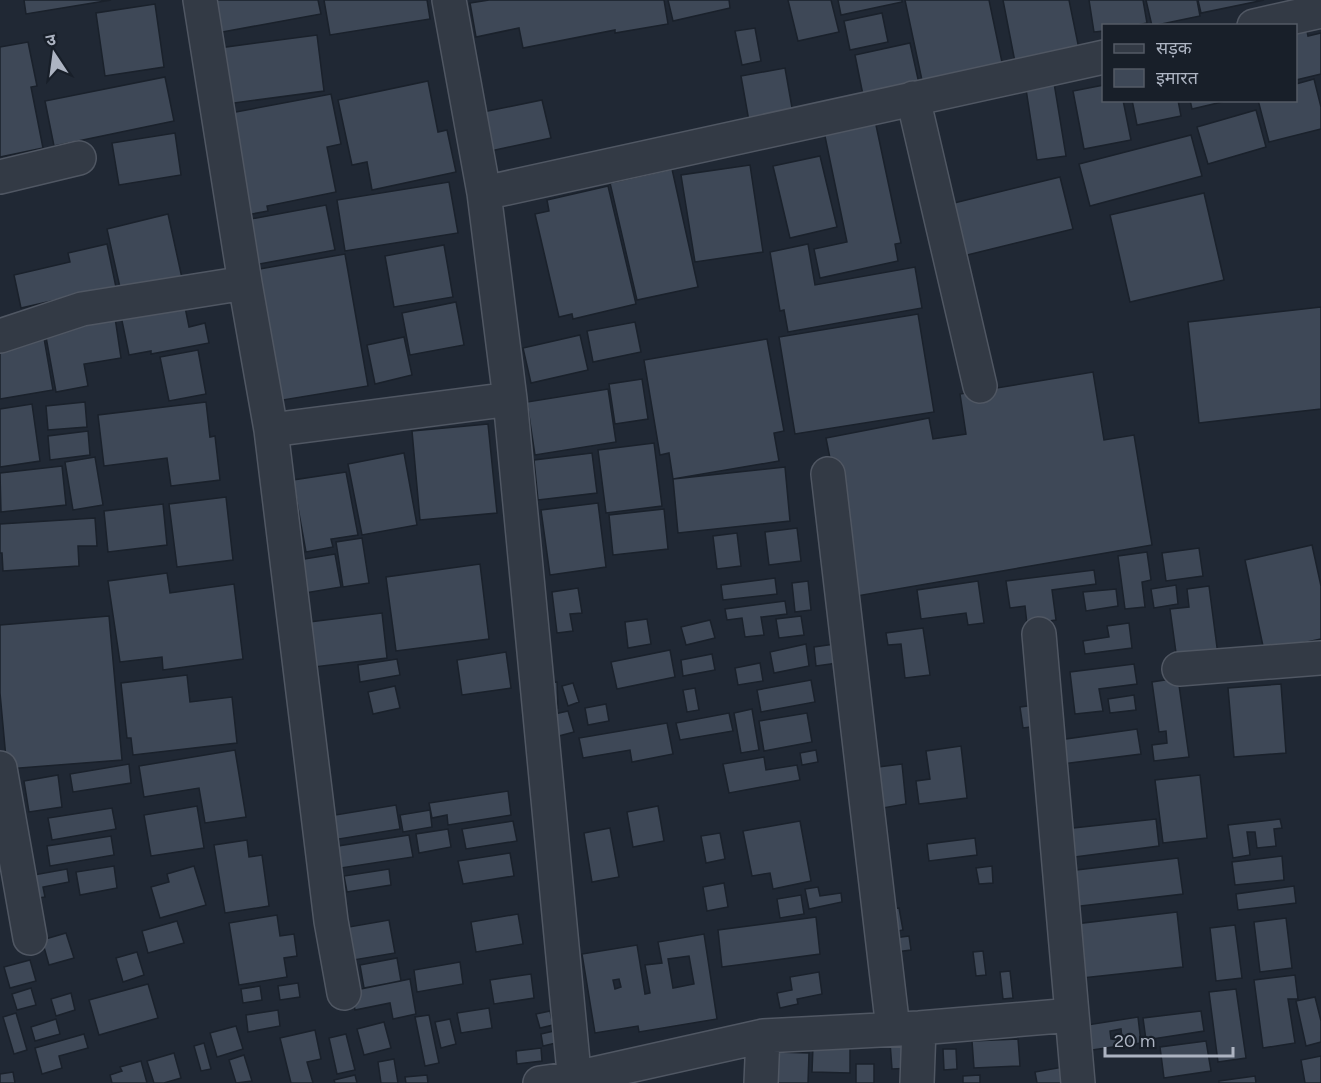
<svg xmlns="http://www.w3.org/2000/svg" width="1321" height="1083" font-family="Figtree,'Noto Sans Devanagari',sans-serif">
<style>
.building{fill:#3e4857;stroke:#1a212b;stroke-width:1.5;fill-rule:evenodd}
.lines{fill:none;stroke-linecap:round;stroke-linejoin:round}
.minor-casing{stroke:#505763;stroke-width:36}
.minor{stroke:#333a45;stroke-width:33}
</style>
<rect width="100%" height="100%" fill="#202834"/>
<path class="building" d="M24 0H111L26 14Z
M211 0H318L321 14 217 33Z
M324 0H427L430 19 330 35Z
M489 0H664L668 24 615 33V30L523 48 519 28 476 37 470 3Z
M668 0H729L730 8 673 21Z
M788 0H831L839 32 798 41Z
M838 0H902V2L841 15Z
M905 0H989L1003 67 923 85Z
M1003 0H1069L1079 49 1015 62Z
M1089 0H1143L1147 23 1133 26H1104V31L1094 32Z
M1146 0H1197L1200 16 1152 26Z
M1198 0H1264L1201 13Z
M155 4 164 67 105 76 96 13Z
M882 13 888 42 850 50 844 21Z
M755 28 761 61 742 65 735 31Z
M1307 31 1308 36 1321 33V74L1296 80V33Z
M317 35 324 91 227 104 219 48Z
M28 42 37 86 31 87 43 148 0 157V47Z
M910 43 920 88 864 100 855 55Z
M785 68 794 119 750 127 741 76Z
M165 77 174 121 54 146 45 101Z
M1314 79 1321 107V129L1269 142 1258 100H1296V84Z
M428 81 438 132 447 130 456 172 372 190 367 162 352 165 338 100Z
M1054 83 1066 156 1037 160 1026 89Z
M1104 85V100H1123L1131 140 1084 149 1073 91Z
M331 94 341 144 327 147 336 192 267 206 268 211 236 217 225 114Z
M542 100 551 138 486 152 478 113Z
M1132 100H1178L1181 116 1137 125Z
M1190 100H1221L1222 102 1192 109Z
M1256 110 1266 147 1208 164 1197 127Z
M873 111 901 243 895 244 898 261 820 278 814 249 847 242 822 122Z
M175 133 181 175 119 185 112 143Z
M1191 135 1202 176 1090 206 1079 164Z
M820 156 837 227 790 238 773 166Z
M750 165 763 252 695 262 681 175Z
M672 169 698 287 637 300 610 183Z
M1060 177 1073 229 959 257 946 205Z
M449 182 458 233 345 251 337 200Z
M608 186 636 304 573 319 572 314 559 317 535 214 549 211 547 200Z
M1204 193 1224 280 1130 302 1110 215Z
M326 205 335 250 248 266 240 221Z
M168 214 182 278 121 292 107 229Z
M107 244 117 292 78 295 21 308 14 275 70 262 68 253Z
M808 244 815 285 915 267 922 308 788 332 784 310 780 311 770 252Z
M444 245 453 297 394 307 385 256Z
M345 254 368 386 271 402 248 271Z
M184 302 189 327 205 323 209 343 151 354V351L129 355 120 311Z
M456 302 464 345 410 355 402 313Z
M1321 307V409L1199 423 1188 322Z
M114 311 121 358 84 364 88 386 56 392 44 326Z
M918 314 934 412 795 434 779 337Z
M635 322 641 352 593 362 587 331Z
M580 335 588 370 531 383 523 348Z
M404 337 412 375 375 384 367 345Z
M44 338 53 390 0 399V346Z
M767 339 784 431 774 433 779 461 673 479 669 453 660 455 644 360Z
M198 350 206 394 169 401 160 357Z
M1093 372 1104 440 1134 435 1152 545 857 596 826 438 929 418 933 439 966 434 960 394Z
M642 379 648 419 615 424 609 384Z
M608 389 616 442 535 455 527 402Z
M85 402 87 427 48 430 46 406Z
M206 402 210 437 215 436 220 480 171 486 167 458 104 466 98 415Z
M32 404 40 461 0 467V409Z
M488 424 497 513 420 520 412 431Z
M88 431 90 455 50 460 48 436Z
M654 443 662 506 606 513 598 450Z
M404 453 417 525 362 535 348 464Z
M592 453 597 493 538 500 534 460Z
M95 457 103 505 73 510 65 462Z
M62 466 66 505 1 512 0 473Z
M785 467 790 521 678 533 673 479Z
M346 472 358 535 331 539 333 547 306 552 293 480Z
M226 497 233 560 177 567 169 504Z
M598 503 606 567 550 575 541 510Z
M163 504 167 545 108 552 104 511Z
M664 509 668 549 613 555 609 515Z
M95 518 97 546H78L79 566 3 571 2 553H0V524Z
M300 528 305 559 335 554 341 587 305 593Z
M797 528 801 561 769 565 765 532Z
M737 533 741 566 717 569 713 536Z
M362 538 369 583 343 587 336 542Z
M1312 545 1321 586V639L1264 651 1245 560Z
M1199 548 1203 576 1166 581 1162 553Z
M1147 552 1151 580 1142 582 1145 607 1125 609 1118 556Z
M480 564 489 639 396 651 386 577Z
M1094 570 1096 584 1052 590 1056 620 1027 624 1025 606 1010 608 1006 581Z
M167 573 170 593 234 584 243 659 163 670 162 657 120 662 108 581Z
M775 578 777 594 723 600 721 585Z
M808 581 811 610 795 612 792 583Z
M978 581 984 623 968 625 966 613 921 619 917 590Z
M1176 585 1178 604 1154 608 1151 589Z
M1209 586 1218 655 1177 660 1170 609 1189 607 1187 589Z
M578 588 582 613 570 614 573 631 557 633 552 592Z
M1116 589 1118 606 1086 611 1083 592Z
M785 601 787 614 761 617 764 635 745 637 742 618 727 620 725 609Z
M382 613 387 658 306 668 301 623Z
M109 616 122 760 7 769 0 693V625Z
M801 616 804 635 779 638 776 619Z
M647 619 651 644 628 648 625 622Z
M710 620 715 638 686 645 681 627Z
M1129 623 1132 648 1085 654 1083 641 1109 637 1107 626Z
M923 628 930 675 905 678 901 644 888 645 886 633Z
M842 643 845 662 816 666 814 647Z
M806 644 809 666 774 673 770 652Z
M670 650 675 677 617 689 611 662Z
M506 652 511 688 462 695 457 660Z
M712 654 715 670 683 676 681 660Z
M397 659 400 675 360 682 358 665Z
M760 663 763 681 738 685 735 668Z
M1134 664 1137 684 1099 689 1103 711 1075 714 1070 672Z
M187 675 190 702 232 697 237 743 133 755 131 738H127L121 683Z
M1178 678 1189 757 1154 761 1152 745 1167 743 1166 731 1159 732 1152 682Z
M811 680 815 702 761 712 757 690Z
M557 682 558 708 546 709 545 683Z
M573 683 579 702 568 706 562 686Z
M1281 684 1286 753 1234 757 1228 688Z
M395 686 400 708 373 714 368 692Z
M695 688 699 710 687 712 683 690Z
M1134 695 1136 710 1110 713 1108 699Z
M606 704 609 721 588 725 585 708Z
M1043 704 1046 725 1023 728 1020 707Z
M752 709 759 750 741 753 734 713Z
M568 711 574 732 555 737 550 715Z
M729 713 733 731 680 740 676 723Z
M807 713 812 742 764 751 759 721Z
M667 723 673 754 632 762 630 750 583 758 579 738Z
M1137 729 1141 754 1062 764 1059 740Z
M961 746 967 798 919 804 916 781 930 779 926 751Z
M235 750 246 817 205 823 199 788 144 797 139 766Z
M816 750 818 762 802 765 800 753Z
M764 757 766 770 797 765 800 780 729 793 723 764Z
M129 764 131 783 73 792 70 774Z
M902 764 906 804 883 808 878 767Z
M58 775 62 807 29 812 24 781Z
M1200 775 1207 838 1163 843 1155 780Z
M508 791 511 815 448 825 447 815 432 818 429 803Z
M396 805 400 829 333 840 329 816Z
M197 806 204 848 151 856 144 815Z
M658 806 664 841 633 847 627 812Z
M112 808 116 829 52 840 48 818Z
M430 810 432 827 403 832 400 815Z
M1156 819 1159 846 1067 858 1064 829Z
M1280 819 1282 828 1274 829 1276 846 1257 848 1255 832H1247L1250 855 1233 858 1228 825Z
M513 821 517 841 466 849 462 829Z
M800 821 811 881 773 889 770 873 752 876 743 831Z
M610 828 619 877 592 882 584 833Z
M448 829 451 847 419 853 416 834Z
M720 833 725 859 706 863 701 836Z
M409 835 413 857 341 868 338 846Z
M111 836 114 855 50 866 47 846Z
M975 838 977 855 929 861 927 844Z
M247 840 249 857 262 855 269 906 225 913 214 845Z
M510 853 514 876 463 884 458 861Z
M1282 856 1284 880 1235 885 1232 862Z
M1178 858 1183 894 1072 907 1068 871Z
M114 866 117 888 80 895 76 872Z
M194 866 206 905 160 918 151 887 169 882 167 874Z
M992 866 993 883 979 884 976 868Z
M67 869 69 882 43 887 45 897 32 899 28 876Z
M389 869 391 885 347 892 344 876Z
M724 883 728 907 707 911 703 887Z
M1294 886 1296 903 1238 910 1236 894Z
M818 887 820 896 841 893 842 902 809 909 805 889Z
M801 895 804 914 780 918 777 899Z
M899 908 903 930 893 932 890 909Z
M1177 912 1183 967 1082 978 1075 924Z
M518 914 523 944 476 952 471 922Z
M277 915 280 936 294 934 297 956 284 958 287 977 239 985 229 923Z
M816 917 820 954 722 967 718 930Z
M1286 918 1292 968 1260 972 1254 922Z
M389 920 395 953 348 961 343 928Z
M177 921 184 943 148 953 142 931Z
M1235 925 1242 978 1216 981 1210 928Z
M66 933 74 958 49 965 42 940Z
M704 934 717 1019 639 1032 638 1026 595 1033 582 954 637 945 645 994 650 993 645 965 662 963 658 942ZM689 956 694 984 673 988 668 959ZM619 979 621 987 615 989 613 980Z
M909 936 911 950 888 953 886 939Z
M983 951 986 975 976 976 973 952Z
M137 952 144 975 123 982 116 958Z
M397 958 401 981 364 988 360 965Z
M30 960 36 981 10 988 4 967Z
M460 962 463 984 417 992 414 970Z
M1010 971 1013 998 1003 999 1000 972Z
M819 972 822 994 797 999 798 1004 780 1008 777 993 792 990 790 977Z
M531 974 534 998 494 1004 490 980Z
M1295 975 1298 999H1288L1295 1043 1263 1048 1254 980Z
M410 979 416 1014 393 1019 390 1003 355 1010 351 991Z
M298 983 300 997 280 1000 278 986Z
M148 984 158 1018 99 1035 89 1000Z
M260 986 262 1000 243 1003 241 989Z
M31 988 36 1005 17 1010 12 994Z
M1236 989 1246 1058 1218 1062 1209 992Z
M71 993 75 1010 56 1016 51 999Z
M1315 997 1321 1021V1042L1306 1046 1296 1001Z
M489 1008 492 1028 461 1033 457 1013Z
M278 1010 280 1026 248 1032 246 1015Z
M550 1011 553 1025 540 1028 536 1014Z
M1201 1011 1204 1031 1146 1040 1143 1018Z
M16 1013 27 1050 14 1054 3 1017Z
M429 1015 439 1063 425 1066 415 1017Z
M1138 1017 1141 1043 1078 1052 1074 1027ZM1121 1029 1122 1038 1111 1039 1110 1031Z
M56 1019 60 1034 35 1041 31 1027Z
M450 1019 456 1044 441 1048 435 1022Z
M384 1022 391 1048 364 1055 357 1029Z
M236 1026 243 1049 217 1057 210 1033Z
M315 1030 321 1059 307 1062 313 1083H291L280 1038Z
M554 1031 556 1043 543 1046 541 1034Z
M84 1034 88 1048 59 1056 62 1068 42 1074 35 1048Z
M346 1034 355 1070 337 1074 329 1038Z
M1018 1039 1020 1066 974 1068 972 1041Z
M912 1040 913 1068 892 1069 890 1042Z
M1206 1041 1211 1071 1164 1078 1160 1047Z
M204 1043 211 1069 201 1071 194 1046Z
M813 1046H850V1073L812 1072Z
M541 1048 542 1061 517 1064 516 1051Z
M943 1049H956L957 1069 944 1070Z
M775 1052 809 1053 808 1083H774Z
M174 1053 181 1078 164 1083H154L147 1061Z
M244 1055 252 1081 236 1083 229 1060Z
M1321 1056V1083H1305L1301 1060Z
M394 1059 398 1083H381L378 1062Z
M141 1061 147 1083H112L110 1075 122 1071 120 1067Z
M856 1064H874V1083H856Z
M1063 1067 1066 1083H1037L1035 1072Z
M13 1072 15 1083H0V1074Z
M355 1075 357 1083H335L334 1080Z
M427 1075 428 1083H406L405 1077Z
M980 1075V1083H963V1076Z
M1255 1076 1256 1083H1219V1081Z"/>
<g class="lines">
<g class="minor-casing">
<path id="minor" d="M200 0 245 283 271 430 331 921 344 993
M449 0 484 193 510 399 575 1083
M1254 26 1321 11
M913 98 980 386
M0 177 79 158
M484 193 1104 57
M0 336 82 309 245 283
M271 430 510 399
M828 474 893 1029
M1039 634 1078 1083
M1179 669 1321 658
M0 768 30 938
M540 1083 575 1078 763 1036 919 1028 1072 1015
M761 1083 763 1036
M917 1083 919 1028"/>
</g>
<use href="#minor" class="minor"/>
</g>
<rect x="1102" y="24" width="195" height="78" fill="#181f29" stroke="#545b66" stroke-width="1.5"/>
<rect x="1114" y="44" width="30" height="9" fill="#333a45" stroke="#545b66" stroke-width="1.5"/>
<text x="1156" y="54" font-size="18" fill="#adb4c2">सड़क</text>
<rect x="1114" y="69" width="30" height="18" fill="#3e4857" stroke="#545b66" stroke-width="1.5"/>
<text x="1156" y="84" font-size="18" fill="#adb4c2">इमारत</text>
<g transform="translate(54 54) rotate(347)" stroke="#181f29" stroke-width="4.5" paint-order="stroke">
<path d="M0-4.5L10 22L0 15L-10 22Z" fill="#adb4c2"/>
<text y="-9" font-size="16" font-weight="bold" text-anchor="middle" fill="#adb4c2">उ</text>
</g>
<path d="M1105 1047v9h128v-9" fill="none" stroke="#adb4c2" stroke-width="3"/>
<text x="1114" y="1047" font-size="18" fill="#adb4c2" stroke="#181f29" stroke-width="4.5" paint-order="stroke">20 m</text>
</svg>
